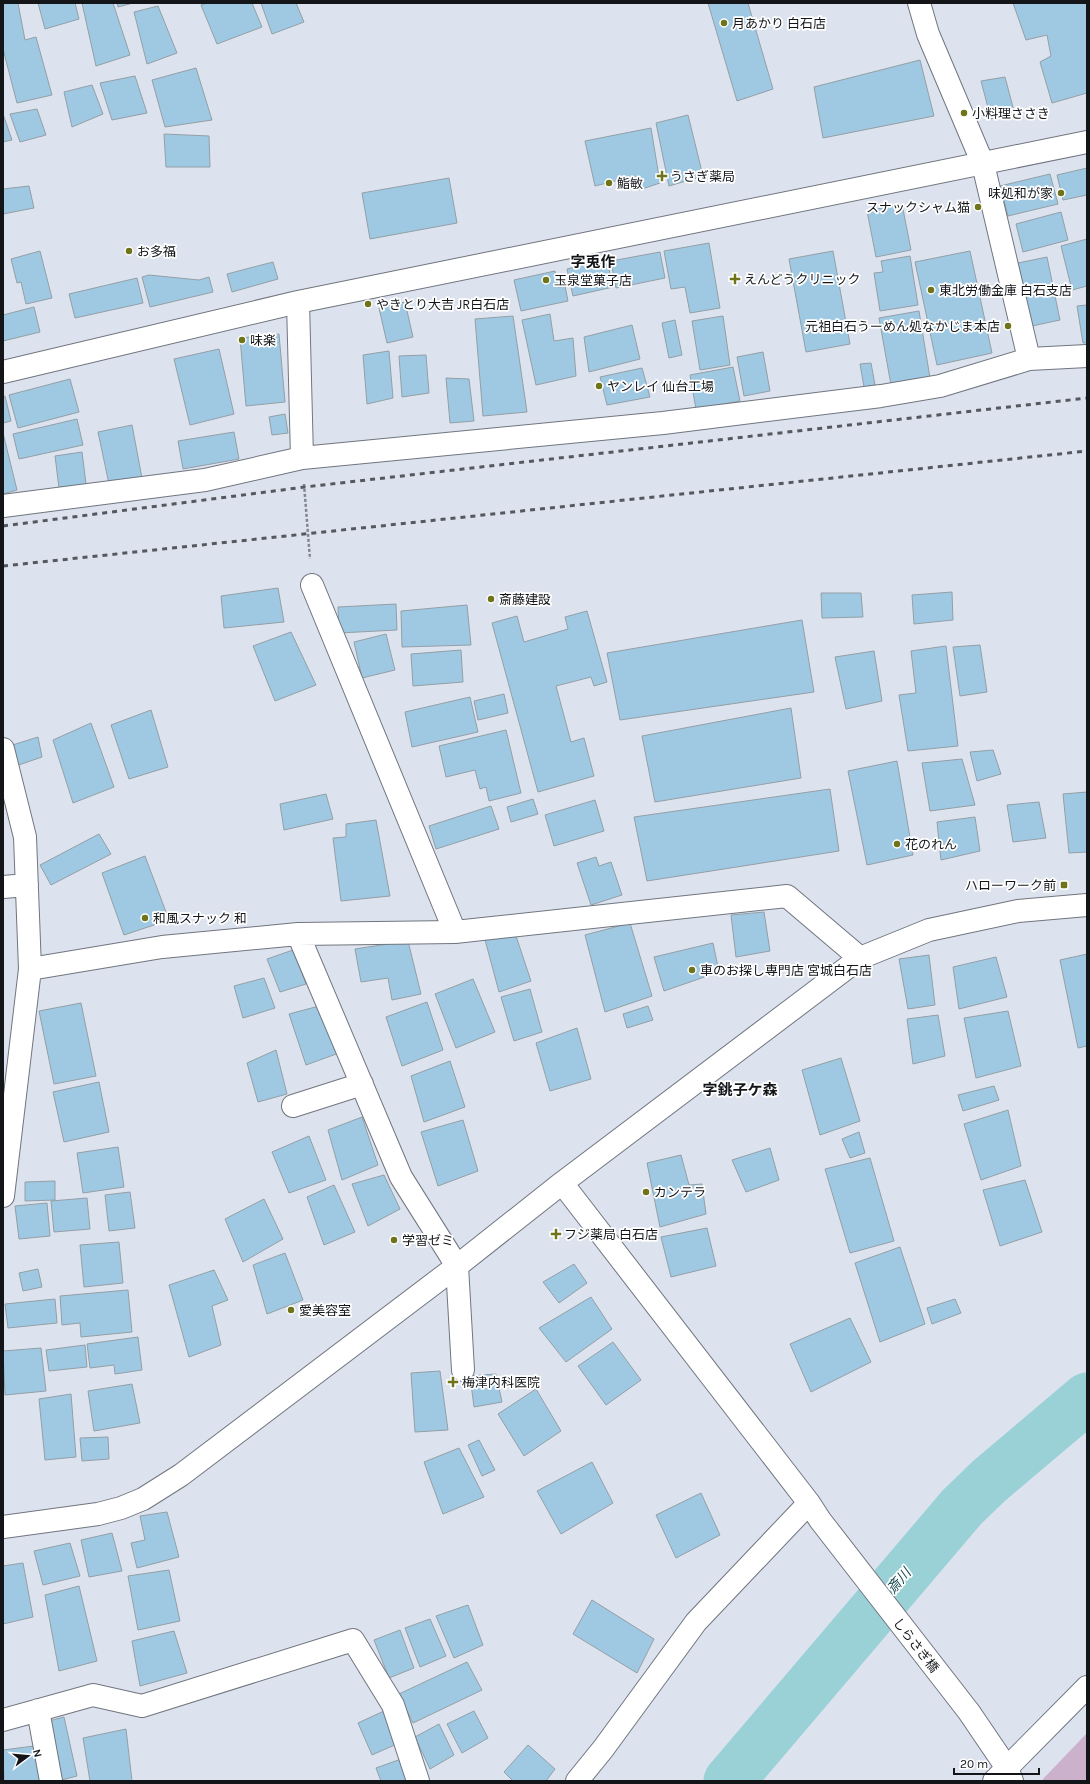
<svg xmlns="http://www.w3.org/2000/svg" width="1090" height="1784" font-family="Karla,'Noto Sans JP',sans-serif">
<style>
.green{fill:#cbb1cb}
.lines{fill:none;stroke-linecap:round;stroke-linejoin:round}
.river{stroke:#9ad1d7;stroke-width:51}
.building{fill:#9fc9e3;stroke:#939fa6}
.minor-casing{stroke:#70757f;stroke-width:24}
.path{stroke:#82878e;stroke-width:2.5;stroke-dasharray:3 2;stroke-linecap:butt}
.minor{stroke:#fff;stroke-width:22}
.rail{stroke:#55595f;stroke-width:3;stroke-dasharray:5 5;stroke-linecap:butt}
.poi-dot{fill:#6f741b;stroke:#fff;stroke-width:1.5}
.labels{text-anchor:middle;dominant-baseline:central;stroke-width:3.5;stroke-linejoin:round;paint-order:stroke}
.poi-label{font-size:13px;fill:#131519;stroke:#fff;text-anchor:start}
.street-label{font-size:13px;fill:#131519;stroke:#fff}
.water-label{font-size:14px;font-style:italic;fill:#194a4f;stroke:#fff}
.quarter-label{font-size:15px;font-weight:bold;fill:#131519;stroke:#fff}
</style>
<rect width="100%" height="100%" fill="#dde3ee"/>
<path class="green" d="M1087 1733V1781H1043V1779Z"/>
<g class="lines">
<path class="river" d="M729 1781 962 1507 989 1481 1087 1398"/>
</g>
<path class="building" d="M3 3H18L25 40 36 37 52 95 17 103 3 49Z
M38 3H75L79 19 45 29Z
M82 3H113L130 55 96 66Z
M117 3H133L118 7Z
M207 3H252L262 27 217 44 201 5Z
M261 3H296L304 22 272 34Z
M708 3H748L773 89 737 101Z
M1013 3H1087V93L1052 103 1040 62 1051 56 1047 35 1026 40Z
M158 6 177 53 147 64 134 12Z
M920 60 934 116 823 138 814 87Z
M196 68 212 120 165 127 152 80Z
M135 76 147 113 112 120 100 83Z
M1005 77 1014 111 991 119 981 81Z
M92 85 103 114 72 127 64 92Z
M37 109 46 135 20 142 10 114Z
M3 114 12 140 3 142Z
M688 115 703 176 669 186 656 123Z
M651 128 660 183 639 190 635 176 595 186 585 141Z
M164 134 209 136 210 167H166Z
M1087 168V195L1063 200 1057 175Z
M1050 174 1058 204 1008 216 1000 186Z
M449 178 457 223 370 239 362 193Z
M29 186 34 208 3 214V189Z
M902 204 911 250 876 257 867 211Z
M1061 212 1068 240 1023 252 1016 224Z
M1087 239V286L1072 290 1061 246Z
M709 243 720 308 690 313 685 287 671 289 664 251Z
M40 251 52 298 26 304 21 282 17 283 11 259Z
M833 251 850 344 806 352 789 259Z
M970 251 992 353 937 365 915 262Z
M660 252 665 278 616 288 611 261Z
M910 256 918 305 880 311 874 273 883 272 881 261Z
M1047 257 1060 320 1032 326 1018 263Z
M607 260 613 287 573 296 567 269Z
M273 262 278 279 232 292 227 274Z
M555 271 558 287 565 286 568 301 521 311 514 280Z
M149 275 199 280 209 277 213 292 150 307 142 277Z
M137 278 143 303 75 318 69 294Z
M405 302 413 337 387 343 379 308Z
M1087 305V343H1083L1077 306Z
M34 307 40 332 3 341V315Z
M919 311 930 378 891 385 879 318Z
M550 314 554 341 573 338 576 376 536 385 522 320Z
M513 316 527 412 483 416 475 319Z
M723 316 730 365 700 370 692 321Z
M675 320 682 355 669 358 662 323Z
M632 325 640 359 589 372 584 337Z
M279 334 285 402 246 406 240 338Z
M219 349 234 414 190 425 174 359Z
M389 351 393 398 367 404 363 355Z
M763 352 770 391 744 396 737 357Z
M426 355 429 393 402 397 399 356Z
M871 363 875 385 864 387 860 364Z
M733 367 740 401 696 409 690 375Z
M642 368 650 397 607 405 600 377Z
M446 378 469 379 474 421 450 423Z
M70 379 79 412 18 428 9 395Z
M5 396 11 421 3 423V397Z
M285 414 288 433 272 435 269 417Z
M77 419 83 445 19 459 13 434Z
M132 425 142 478 109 484 98 432Z
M234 432 239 459 183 469 178 441Z
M3 433 17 490 3 494Z
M82 452 86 484 59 488 55 456Z
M278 588 284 622 224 628 221 596Z
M952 592 953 620 914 624 912 595Z
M821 593H861L863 617 822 618Z
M396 604 397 630 339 633 338 607Z
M467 605 471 645 402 647 401 611Z
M587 611 607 682 594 686 591 677 556 686 571 742 584 738 594 776 538 792 492 623 517 616 524 642 568 629 565 617Z
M802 620 814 692 620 720 607 653Z
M291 632 316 685 275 701 253 646Z
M386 634 395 670 362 678 354 642Z
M980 645 987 692 960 696 953 647Z
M946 646 958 746 908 751 899 695 916 693 911 651Z
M461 650 463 682 413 686 411 654Z
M874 651 882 701 846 709 835 657Z
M504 694 508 713 478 720 474 701Z
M470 697 478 732 412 747 405 712Z
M791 708 801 778 655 802 642 736Z
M151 710 168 767 129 779 111 725Z
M91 723 114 787 73 803 53 740Z
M506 730 521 793 489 801 486 787 480 789 475 770 446 777 439 746Z
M38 737 42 757 10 768 3 748Z
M993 750 1001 774 977 781 970 752Z
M962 759 975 805 930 811 922 763Z
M897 761 913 855 867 865 848 771Z
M830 789 839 851 647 881 634 817Z
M1087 792V852L1069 853 1063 794Z
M326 794 333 819 284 830 280 804Z
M533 799 538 814 511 822 507 807Z
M595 800 604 831 554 846 545 815Z
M1039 802 1046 838 1013 842 1007 805Z
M491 806 499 829 436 849 429 826Z
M975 817 980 851 941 860 937 822Z
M376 820 390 896 341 901 333 838 346 837V824Z
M99 834 111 854 51 885 40 865Z
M145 856 169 920 124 935 102 873Z
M596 857 599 866 611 862 622 895 591 905 577 863Z
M764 912 770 951 736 957 731 915Z
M630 923 652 996 605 1012 585 935Z
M514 930 531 981 499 992 484 936Z
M408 941 421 994 392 1000 388 978 361 982 355 949Z
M713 943 719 972 664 991 654 957Z
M293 950 306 984 280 992 267 959Z
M1087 954V1046L1078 1048 1060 960Z
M929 955 935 1005 908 1009 899 959Z
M996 957 1007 997 959 1009 953 967Z
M264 978 275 1008 243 1018 234 986Z
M473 979 495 1032 456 1048 435 994Z
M530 989 542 1032 514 1041 501 997Z
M427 1002 443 1050 402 1066 386 1017Z
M81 1003 96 1076 54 1084 39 1011Z
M319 1006 339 1053 306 1065 289 1014Z
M648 1006 653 1020 627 1028 623 1014Z
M1008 1011 1021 1066 976 1078 964 1018Z
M938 1015 945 1056 913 1064 907 1019Z
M577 1028 591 1079 550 1091 536 1043Z
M276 1050 287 1094 258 1102 247 1063Z
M841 1058 860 1121 820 1135 802 1070Z
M450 1061 465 1107 424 1122 411 1076Z
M99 1082 109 1132 64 1142 53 1092Z
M994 1086 999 1100 963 1111 958 1095Z
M1008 1110 1021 1166 981 1180 964 1124Z
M362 1117 378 1165 342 1180 328 1130Z
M463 1120 478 1171 438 1186 421 1132Z
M859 1132 865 1153 850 1158 842 1139Z
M309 1136 326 1180 289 1193 272 1152Z
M118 1147 124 1187 83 1193 77 1153Z
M770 1148 779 1180 746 1192 732 1160Z
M681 1155 689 1185 702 1184 706 1214 660 1227 647 1163Z
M870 1158 894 1241 850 1253 825 1169Z
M384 1175 400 1209 368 1226 352 1184Z
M1025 1180 1042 1232 1000 1246 983 1190Z
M55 1181V1200L25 1201V1182Z
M334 1185 355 1232 324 1245 307 1197Z
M130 1192 135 1228 109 1231 105 1195Z
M87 1198 90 1229 54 1232 51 1201Z
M264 1199 283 1239 243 1262 225 1219Z
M47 1203 50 1236 19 1239 15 1206Z
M707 1228 716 1266 671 1277 661 1237Z
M119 1242 123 1283 84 1287 80 1245Z
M900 1247 925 1324 880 1342 855 1263Z
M285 1253 303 1300 267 1314 253 1265Z
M574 1264 587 1283 559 1303 543 1282Z
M38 1269 42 1287 23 1291 19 1273Z
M214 1270 228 1300 212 1306 221 1345 189 1357 169 1285Z
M128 1290 132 1332 81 1337 80 1323 62 1325 60 1296Z
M591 1297 612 1329 566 1362 539 1328Z
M55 1299 57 1323 8 1328 5 1304Z
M955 1299 961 1313 932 1324 927 1308Z
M850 1318 871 1362 811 1392 790 1344Z
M138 1337 142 1370 115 1374 114 1365 90 1368 87 1344Z
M613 1342 641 1380 606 1405 578 1366Z
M85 1345 87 1367 49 1371 46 1350Z
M41 1348 46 1391 5 1395 3 1351Z
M440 1371 448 1430 415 1432 411 1373Z
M496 1374 502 1402 474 1407 470 1376Z
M132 1384 140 1423 94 1431 88 1391Z
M536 1389 561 1431 524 1456 498 1414Z
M71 1394 76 1457 45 1460 39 1399Z
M108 1437 109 1459 82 1461 80 1438Z
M479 1440 495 1470 482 1476 468 1445Z
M459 1448 484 1497 443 1514 424 1462Z
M592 1462 613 1503 561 1534 537 1491Z
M701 1493 720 1535 676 1558 656 1515Z
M167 1512 179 1557 137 1568 131 1543 145 1540 140 1516Z
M112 1533 122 1571 89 1577 81 1540Z
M70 1543 80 1576 43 1585 34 1551Z
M23 1563 33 1617 3 1624V1566Z
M169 1570 180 1621 138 1630 128 1576Z
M79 1586 97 1661 59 1671 45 1595Z
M592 1600 654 1639 637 1673 573 1634Z
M468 1605 483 1645 454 1658 436 1616Z
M430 1619 446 1656 420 1667 405 1628Z
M400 1630 414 1668 389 1678 374 1640Z
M174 1631 187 1673 140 1686 132 1641Z
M467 1662 482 1690 413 1723 399 1694Z
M384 1711 399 1743 372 1755 358 1723Z
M474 1711 488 1738 462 1753 447 1724Z
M64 1717 77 1776 58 1781 45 1722Z
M439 1724 454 1755 430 1769 415 1737Z
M126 1729 132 1781H90L83 1738Z
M528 1745 555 1769 546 1781H513L504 1772Z
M34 1746 41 1781H4L3 1750Z
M401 1759 411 1781H381L376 1768Z"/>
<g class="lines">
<g class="minor-casing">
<path id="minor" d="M919 3 928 34 983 164 1029 359
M298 302 302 458
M3 372 298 302 1087 142
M3 506 205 480 302 458 663 423 881 396 940 386 1029 359 1087 356
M312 585 455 932
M3 749 25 837 30 969 3 1196
M3 887 27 885
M298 934 401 1177 457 1266 463 1370
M30 969 162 947 298 934 455 932 787 896 860 958
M293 1106 362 1084
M562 1183 809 1503 820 1520 969 1712 1007 1768 1012 1781
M3 1527 98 1514 121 1508 143 1499 181 1475 457 1266 562 1183 860 958 929 930 1018 911 1087 905
M38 1710 51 1781
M3 1720 93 1695 142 1706 353 1640 393 1705 418 1781
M577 1781 603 1749 696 1622 809 1503
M994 1781 1087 1687"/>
</g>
<path class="path" d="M304 484 310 559"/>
<use href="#minor" class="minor"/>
<path class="rail" d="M3 526 305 487 1087 398
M3 566 1087 451"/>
</g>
<g class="poi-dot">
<circle cx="724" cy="23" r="4"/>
<circle cx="964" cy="113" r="4"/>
<path d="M660 170h4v4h4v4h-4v4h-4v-4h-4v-4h4z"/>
<circle cx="609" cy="183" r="4"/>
<circle cx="1061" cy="193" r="4"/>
<circle cx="978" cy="207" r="4"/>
<circle cx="129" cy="251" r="4"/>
<path d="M733 273h4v4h4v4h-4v4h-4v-4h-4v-4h4z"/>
<circle cx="546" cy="280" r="4"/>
<circle cx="931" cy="290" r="4"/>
<circle cx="368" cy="304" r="4"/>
<circle cx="1008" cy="326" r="4"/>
<circle cx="242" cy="340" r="4"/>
<circle cx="599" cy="386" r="4"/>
<circle cx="491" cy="599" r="4"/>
<circle cx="897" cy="844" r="4"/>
<rect x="1060" y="881" width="8" height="8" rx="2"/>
<circle cx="145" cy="918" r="4"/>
<circle cx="692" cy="970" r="4"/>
<circle cx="646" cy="1192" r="4"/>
<path d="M554 1228h4v4h4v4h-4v4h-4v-4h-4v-4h4z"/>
<circle cx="394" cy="1240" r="4"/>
<circle cx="291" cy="1310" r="4"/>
<path d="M451 1376h4v4h4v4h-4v4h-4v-4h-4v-4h4z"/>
</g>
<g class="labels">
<g class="poi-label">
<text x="732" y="23">月あかり 白石店</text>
<text x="972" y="113">小料理ささき</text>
<text x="670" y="176">うさぎ薬局</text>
<text x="617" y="183">鮨敏</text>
<text x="1053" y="193" text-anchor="end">味処和が家</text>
<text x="970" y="207" text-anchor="end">スナックシャム猫</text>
<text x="137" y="251">お多福</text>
<text x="744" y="279">えんどうクリニック</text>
<text x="554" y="280">玉泉堂菓子店</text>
<text x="939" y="290">東北労働金庫 白石支店</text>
<text x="376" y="304">やきとり大吉 JR白石店</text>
<text x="1000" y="326" text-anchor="end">元祖白石うーめん処なかじま本店</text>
<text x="250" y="340">味楽</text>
<text x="607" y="386">ヤンレイ 仙台工場</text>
<text x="499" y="599">斎藤建設</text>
<text x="905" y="844">花のれん</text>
<text x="1056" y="885" text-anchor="end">ハローワーク前</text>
<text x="153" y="918">和風スナック 和</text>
<text x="700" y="970">車のお探し専門店 宮城白石店</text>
<text x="654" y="1192">カンテラ</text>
<text x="564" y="1234">フジ薬局 白石店</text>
<text x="402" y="1240">学習ゼミ</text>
<text x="299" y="1310">愛美容室</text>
<text x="462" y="1382">梅津内科医院</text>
</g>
<g class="street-label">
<text transform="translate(916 1645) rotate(52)">しらさぎ橋</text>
</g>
<g class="water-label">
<text transform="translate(899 1581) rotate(-50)">斎川</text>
</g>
<g class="quarter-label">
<text x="593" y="262">字兎作</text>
<text x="740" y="1090">字銚子ケ森</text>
</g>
</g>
<rect width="1090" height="1784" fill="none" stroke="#131519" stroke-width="8"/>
<g transform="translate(28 1756) rotate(74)" stroke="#ffffff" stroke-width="3" paint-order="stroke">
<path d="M0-3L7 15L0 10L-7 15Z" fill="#131519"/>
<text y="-6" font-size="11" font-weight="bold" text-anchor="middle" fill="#131519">N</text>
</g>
<path d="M954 1768v6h85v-6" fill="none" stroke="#131519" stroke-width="2"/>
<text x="960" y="1768" font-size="12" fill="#131519" stroke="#ffffff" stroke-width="3" paint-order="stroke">20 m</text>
</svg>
